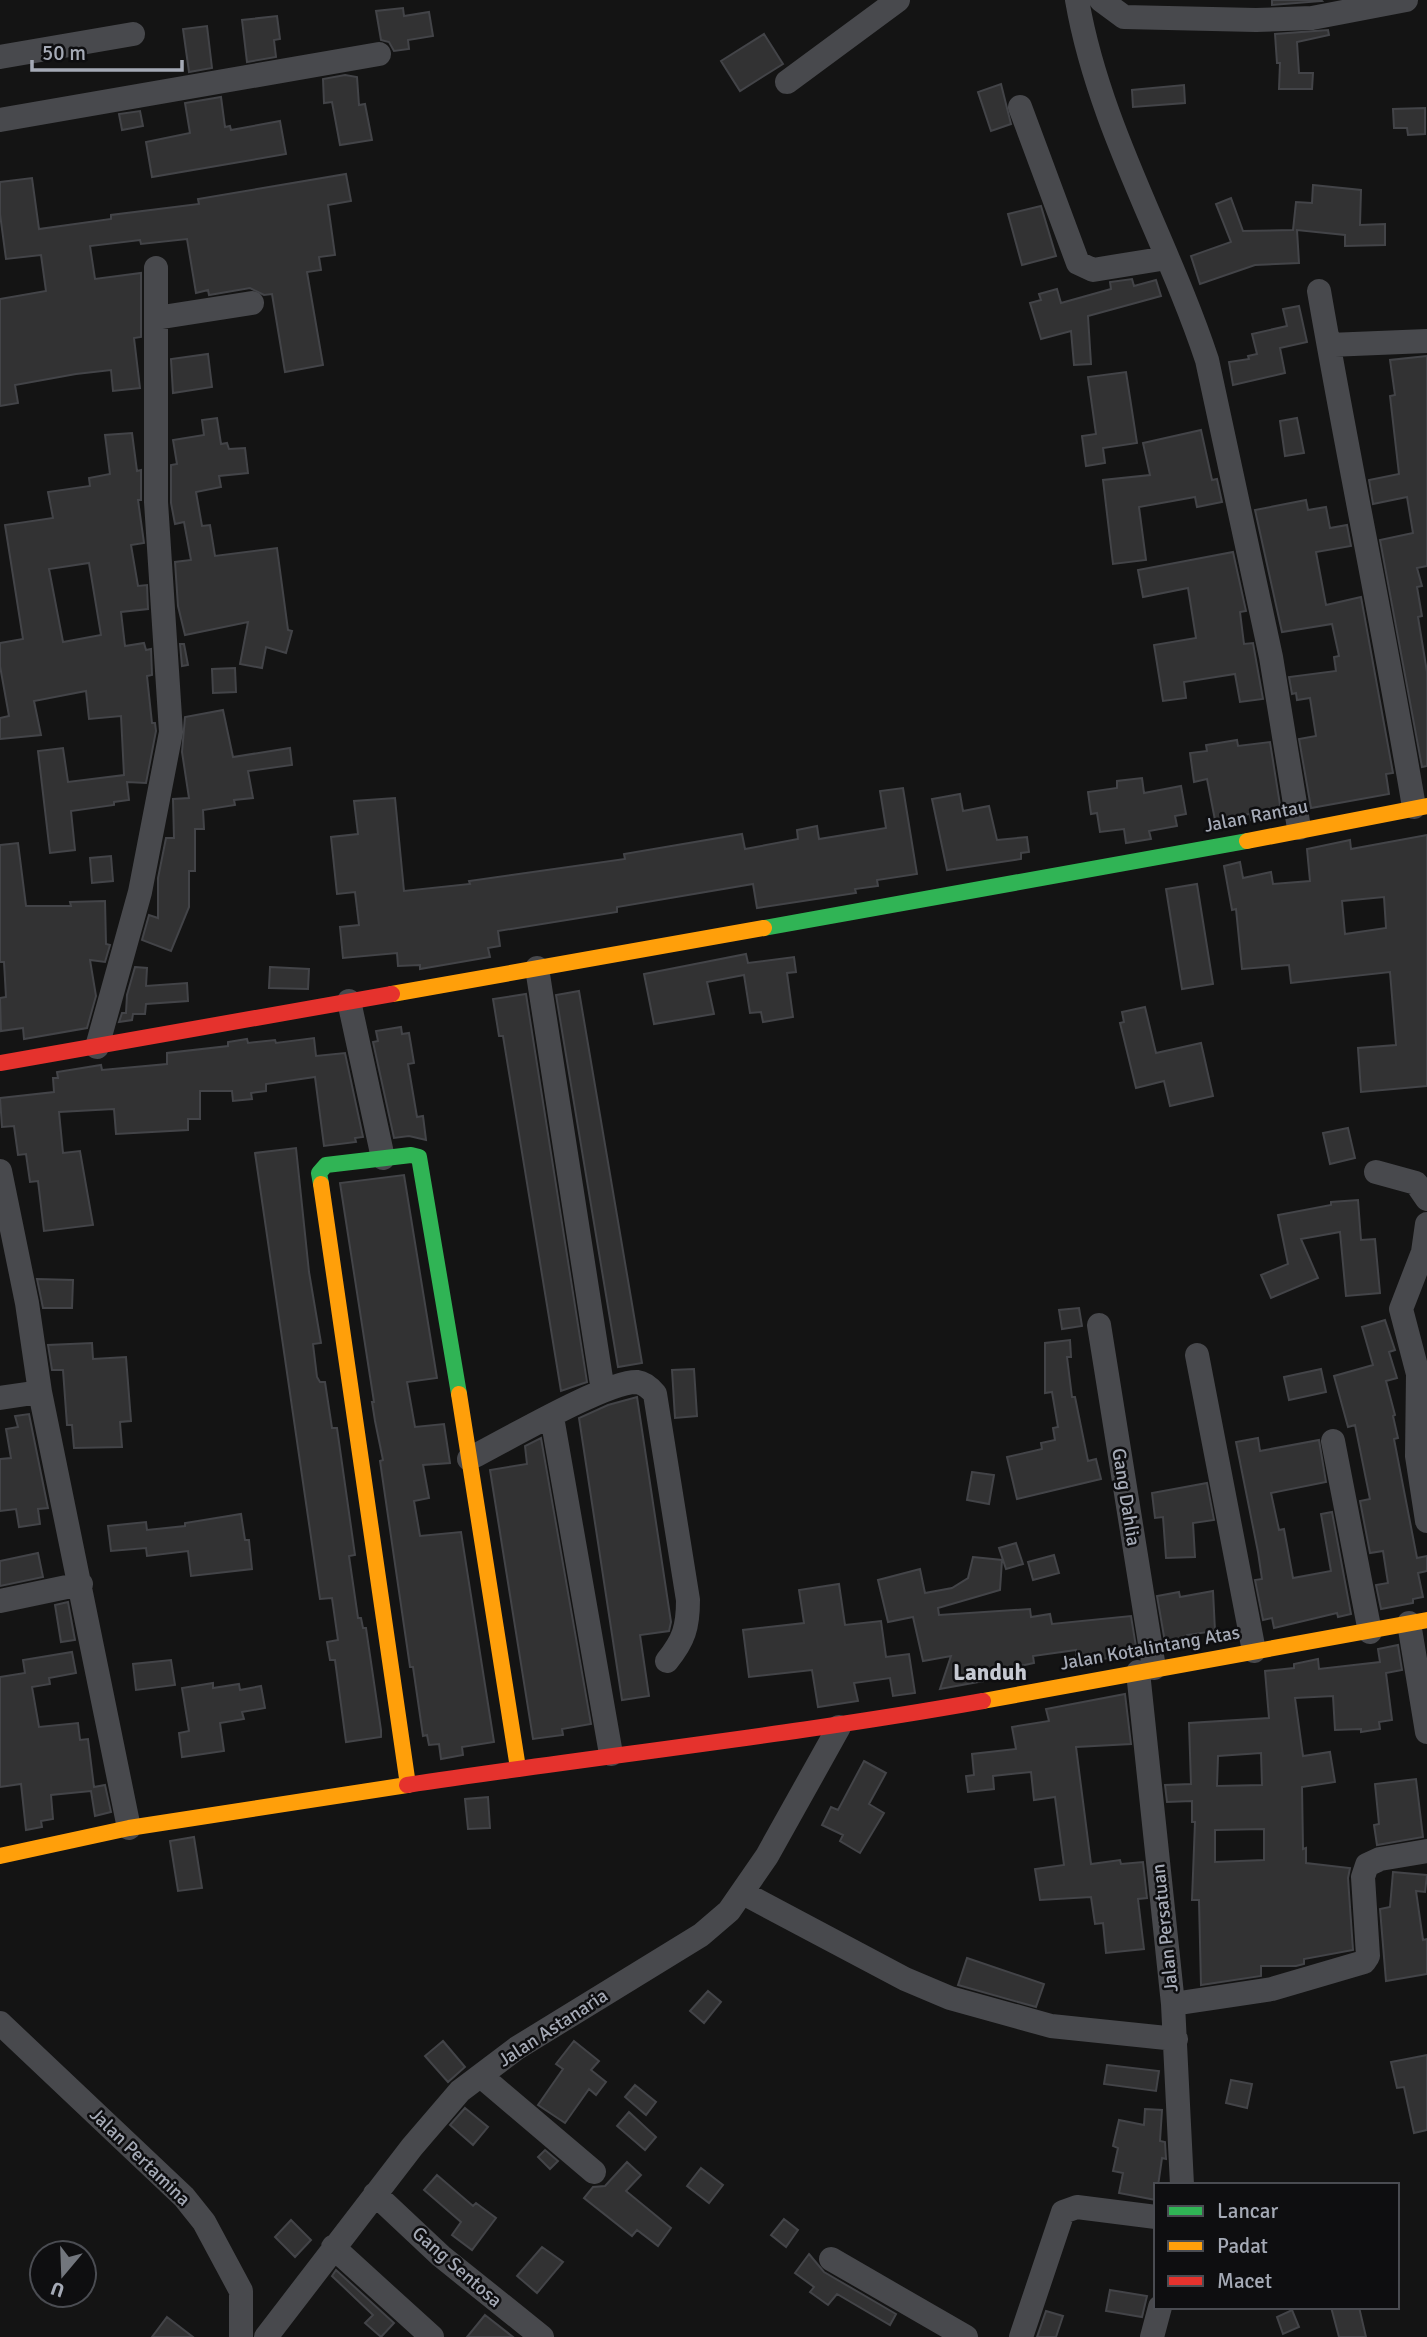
<svg xmlns="http://www.w3.org/2000/svg" width="1427" height="2337" font-family="Signika,sans-serif">
<style>
.building{fill:#323233;stroke:#434448;stroke-width:2;fill-rule:evenodd}
.lines{fill:none;stroke-linecap:round;stroke-linejoin:round}
.street{stroke:#48494d;stroke-width:24}
.fast{stroke:#30b455;stroke-width:16}
.slow{stroke:#ff9f0a;stroke-width:16}
.jam{stroke:#e5322d;stroke-width:16}
.labels{text-anchor:middle;dominant-baseline:central;stroke-width:5;stroke-linejoin:round;paint-order:stroke}
.street-label{font-size:19px;fill:#a5aab6;stroke:#0e0e10}
.quarter-label{font-size:23px;font-weight:bold;fill:#c6c9d2;stroke:#0e0e10}
</style>
<rect width="100%" height="100%" fill="#141414"/>
<path class="building" d="M1272 0H1321L1322 1 1272 5Z
M403 8 404 16 429 12 433 36 408 40 409 49 394 51 389 42 381 40 376 11Z
M277 16 280 39 274 40 276 57 247 62 242 20Z
M207 26 212 68 189 72 183 29Z
M1328 30 1329 35 1297 42 1299 73H1313L1312 89H1279L1280 63H1277L1275 34Z
M764 34 783 64 740 91 721 61Z
M345 75 357 77 359 105 365 104 372 140 340 145 332 102 324 103 323 79Z
M1001 84 1011 124 991 131 978 92Z
M1184 85 1185 103 1133 107 1132 90Z
M221 97 225 127 230 126 231 130 280 121 286 154 152 177 146 142 190 133 185 103Z
M1425 108V134L1408 135 1407 128H1394L1393 109Z
M140 111 143 126 122 130 119 114Z
M346 174 351 201 328 205 335 255 319 257 321 270 307 272 323 365 285 372 272 294 264 295 250 288 209 295 208 290 196 293 187 239 141 244 140 240 90 246 95 279 141 273V337L134 338 140 388 113 391 111 370 76 374 15 385 18 403 0 406V299L46 291 41 255 6 259 0 214V182L32 178 39 229 111 219V215L199 204 198 199Z
M1313 185 1361 190 1360 225 1385 224V245L1345 246V235L1297 230 1299 263 1255 265 1200 284 1191 256 1231 242 1216 204 1231 198 1243 231 1293 230 1296 202 1312 203Z
M1041 206 1056 256 1022 265 1008 214Z
M1132 279 1134 286 1156 280 1161 296 1088 316 1091 364 1074 365 1071 331 1041 339 1030 303 1041 300 1039 294 1057 289 1061 303 1111 289 1110 282Z
M1299 306 1307 342 1280 348 1285 373 1233 385 1229 362 1249 359 1248 356 1257 354 1252 334 1287 326 1283 309Z
M208 354 212 387 173 393 171 359Z
M1427 356V566L1417 568 1422 586 1417 587 1422 616 1418 617 1427 672V766L1422 767 1380 540 1413 533 1407 497 1373 504 1369 480 1399 474 1390 396 1395 395 1390 360Z
M1126 372 1137 443 1103 448 1105 463 1086 466 1082 436 1096 434 1088 377Z
M217 418 221 444 227 443 229 449 245 448 248 473 219 476 221 487 196 492 202 526 210 525 215 556 277 548 288 630 292 631 286 653 266 647 262 668 240 664 248 622 185 635 178 606 175 562 191 560 184 522 175 524 171 503V465L177 464 173 440 204 435 202 420Z
M1297 418 1304 453 1285 456 1280 421Z
M1201 430 1212 480 1217 479 1222 502 1197 507 1195 497 1139 507 1146 560 1113 564 1103 480 1150 475 1143 443Z
M132 433 137 471 141 470V500H138L144 543 131 545 138 586 147 585 148 609 121 612 125 646 144 643 146 650 151 649 152 675 147 676 152 723H155L156 731 146 783 127 782 129 800 114 802V805L71 811 75 850 50 853 38 751 63 748 68 782 124 775 121 716 89 719 86 691 34 701 41 735 0 739V718L9 716 0 666V643L23 639 5 525 53 518 48 492 90 486 89 478 110 474 105 435ZM89 563 101 635 63 642 49 569Z
M1306 500 1308 510 1326 507 1330 528 1347 525 1351 546 1316 552 1326 605 1361 597 1393 773 1386 774 1389 794 1311 808 1299 739 1316 736 1310 698 1297 700 1296 693 1292 694 1289 677 1336 671 1334 657 1339 656 1332 624 1282 632 1255 510Z
M1233 552 1246 611 1240 612 1244 644 1253 643 1263 699 1240 702 1235 674 1184 682 1186 698 1163 701 1154 645 1196 638 1188 588 1143 597 1138 570Z
M180 644H184L188 665 182 666Z
M235 668 236 692 213 693 212 669Z
M223 710 233 757 290 748 292 765 248 771 253 798 234 800 235 805 203 810 204 829H195V871H189V907L171 951 142 940 149 915 158 918V878L166 838H174L173 799 189 798 182 752 185 717Z
M1237 740 1238 746 1270 742 1281 811 1251 820 1250 814 1215 820 1207 779 1194 782 1190 753 1207 751 1206 745Z
M1142 778 1144 793 1181 786 1186 814 1175 816 1177 826 1149 831 1151 839 1126 843 1124 829 1100 832 1097 813 1091 814 1088 792 1117 788V781Z
M903 788 917 874 877 880 878 886 855 889 856 893 757 908 753 884 617 907V912L498 931 500 946 488 948 490 957 420 969V965L398 966 397 953 343 958 340 927 359 925 355 892 337 894 331 837 358 834 354 801 395 798 404 891 470 884 469 881 625 859 624 854 742 834 745 849 798 839 797 830 817 826 819 839 886 828 880 791Z
M960 794 963 811 989 806 997 840 1027 837 1029 852 1021 853V859L947 870 932 799Z
M1427 835V1086L1361 1092 1358 1048 1396 1045 1390 972 1291 983 1289 965 1242 969 1236 909 1232 910 1224 866 1240 862 1243 878 1271 872 1273 884 1310 881 1307 849 1350 840 1351 849ZM1384 897 1386 928 1345 934 1342 901Z
M18 843 26 906H71L70 902 105 901 106 944 110 945 105 962 90 960 96 996 87 1028 24 1039 23 1028 1 1031 0 998 6 997 4 962H0V845Z
M111 856 113 881 92 883 90 858Z
M1197 884 1213 984 1182 989 1166 889Z
M746 954 748 963 794 957 796 972 787 973 793 1017 763 1022 761 1012 750 1013 744 975 707 982 714 1014 654 1024 644 974Z
M135 967 147 968 146 986 187 983 188 1001 146 1004 145 1014H133L132 1020 119 1022 122 1013H126L127 995Z
M270 967 309 969 308 989 269 988Z
M579 991 642 1363 618 1367 556 995Z
M526 994 587 1382 561 1391 503 1036H499L493 999Z
M1145 1007 1156 1053 1201 1043 1213 1096 1170 1106 1164 1081 1136 1088 1120 1023 1124 1022 1122 1012Z
M401 1027 402 1034 409 1033 414 1063 408 1064 417 1117 423 1116 426 1140 409 1136 394 1138 373 1042 378 1041 376 1031Z
M314 1038 316 1056 345 1053 363 1137 355 1138 356 1142 324 1146 315 1077 266 1084V1091L251 1093 252 1099 233 1101 232 1091H200V1119H188V1130L116 1134 114 1109 59 1112 63 1153 80 1151 93 1225 44 1231 38 1181 30 1182 26 1154 18 1155 14 1126 2 1127 0 1098 54 1092 53 1078H58L57 1072 101 1065 102 1070 167 1064V1053L228 1046V1042L247 1039 248 1043 275 1040 276 1043Z
M1348 1128 1355 1158 1330 1164 1323 1133Z
M296 1148 309 1272 321 1343 313 1344 317 1377 320 1382H325L332 1428H337L355 1555 349 1556 358 1618H361L363 1628H366L381 1730V1737L346 1742 335 1660H330L327 1642 338 1640 332 1598 320 1599 255 1153Z
M404 1175 437 1378 407 1382 415 1427 444 1424 450 1463 423 1465 429 1498 414 1501 420 1536 461 1532 494 1742 462 1747 463 1755 441 1759 439 1744 429 1745 427 1735 423 1736 413 1667H410L380 1461 383 1460 375 1421 372 1402H374L340 1183Z
M1358 1200 1361 1240 1375 1239 1380 1293 1346 1296 1340 1232 1301 1239 1318 1278 1271 1298 1261 1275 1288 1264 1278 1215 1331 1205V1202Z
M37 1279 73 1280 72 1308H43Z
M1079 1308 1082 1326 1062 1329 1059 1310Z
M1385 1320 1395 1350 1389 1352 1397 1378 1386 1381 1395 1415 1393 1416 1398 1438 1394 1439 1417 1558 1427 1556V1571L1418 1573 1423 1597 1413 1599V1603L1381 1609 1376 1585 1388 1583 1383 1551 1370 1553 1360 1501 1370 1499 1355 1425 1348 1427 1334 1376 1373 1365 1362 1327Z
M1070 1340 1071 1357H1067L1072 1397H1075L1088 1461 1096 1459 1101 1479 1017 1499 1007 1457 1042 1449 1041 1443 1055 1440 1053 1428 1058 1427 1052 1392 1045 1393V1343Z
M92 1343 93 1359 126 1357 131 1421 120 1422 122 1447 74 1448 72 1425H67L63 1370H52L48 1345Z
M694 1369 697 1416 675 1418 672 1370Z
M1321 1369 1326 1392 1289 1400 1284 1377Z
M637 1397 671 1622 669 1631 640 1635 649 1696 622 1700 579 1418 608 1405Z
M29 1414 48 1508 38 1509 40 1524 19 1527 16 1509 0 1511V1459L11 1458 6 1429 18 1427 15 1416Z
M541 1438 591 1724 562 1729 563 1735 533 1739 490 1470 527 1464 525 1446Z
M1258 1438 1260 1451 1319 1440 1326 1482 1271 1493 1279 1530 1284 1529 1293 1578 1331 1571 1321 1514 1332 1512 1351 1614 1338 1617 1337 1613 1274 1628 1272 1618 1263 1620 1255 1580 1262 1579 1258 1552 1236 1442Z
M972 1472 994 1475 989 1504 967 1500Z
M1207 1483 1214 1520 1193 1523 1195 1557 1166 1558 1163 1517 1155 1518 1152 1493Z
M241 1514 245 1540H249L252 1569 191 1576 188 1551 147 1556 146 1548 111 1551 108 1526 146 1522 147 1530 185 1526V1523Z
M1016 1543 1023 1564 1006 1569 999 1548Z
M38 1553 43 1577 0 1586V1561Z
M1054 1555 1059 1573 1033 1580 1028 1562Z
M973 1557 1002 1560 1000 1590 938 1608 939 1615 1030 1609 1031 1617 1050 1614 1052 1624 1131 1616 1137 1653 1103 1659V1655L1076 1657V1650L1033 1656 1034 1663 992 1672 989 1680 940 1689 951 1656 923 1661 913 1617 888 1622 878 1580 920 1569 925 1593 952 1588 968 1578Z
M839 1584 845 1625 881 1621 886 1657 909 1654 915 1693 893 1696 890 1678 854 1683 858 1701 818 1707 812 1670 749 1677 743 1630 804 1623 799 1590Z
M1213 1591 1215 1631 1187 1635 1189 1644 1166 1648 1157 1596 1179 1592 1180 1597Z
M68 1602 75 1640 61 1642 55 1605Z
M1398 1645 1402 1670 1386 1673 1392 1720 1379 1722 1380 1729 1361 1732V1729L1335 1730 1333 1696 1295 1698 1303 1756 1330 1752 1335 1782 1302 1787 1303 1849 1306 1848V1863L1350 1868 1348 1878 1353 1950 1304 1959V1964L1296 1966H1261V1976L1201 1985 1199 1900H1192L1195 1822H1192V1801L1167 1802 1165 1785 1191 1784 1189 1723 1269 1718 1265 1671 1294 1668V1664L1318 1659 1319 1669 1380 1662 1378 1649ZM1261 1753 1262 1785 1217 1786 1218 1756ZM1264 1829V1860L1215 1862V1830Z
M72 1652 76 1673 49 1678 50 1684 32 1687 39 1727 78 1723 80 1740 88 1739 94 1787 105 1785 111 1812 95 1816 91 1791 51 1795 53 1819 41 1821 42 1827 26 1830 21 1784 0 1787V1677L25 1673 23 1660Z
M171 1660 175 1685 136 1690 133 1664Z
M213 1683V1688L239 1684 240 1690 261 1686 265 1708 242 1712 244 1719 220 1723 224 1751 182 1757 179 1733 189 1731 182 1688Z
M1125 1694 1131 1744 1076 1747 1091 1864 1120 1860 1121 1864 1143 1862 1147 1898 1138 1899 1144 1949 1106 1953 1103 1923 1095 1924 1091 1897 1040 1900 1035 1869 1064 1865 1055 1797 1034 1800 1031 1772 993 1776 994 1789 968 1792 966 1776 974 1775 972 1754 1016 1749 1012 1727 1049 1721 1046 1709Z
M864 1761 886 1773 869 1804 884 1813 860 1853 840 1841 843 1835 822 1825 831 1807 838 1810Z
M1416 1779 1423 1837 1377 1845 1374 1825 1379 1824 1375 1784Z
M488 1797 490 1828 468 1829 465 1799Z
M194 1837 202 1888 178 1891 170 1841Z
M1393 1872 1427 1875 1425 1892 1416 1891 1423 1940 1427 1939V1974L1386 1981 1380 1909 1390 1907Z
M967 1958 1044 1984 1036 2007 958 1985Z
M708 1991 721 2002 704 2023 690 2011Z
M443 2041 465 2067 448 2082 425 2056Z
M574 2041 599 2061 591 2070 606 2082 596 2095 589 2089 565 2123 538 2105 563 2069 556 2064Z
M1427 2055V2130L1414 2133 1404 2087 1397 2088 1391 2062Z
M1107 2065 1159 2071 1156 2091 1104 2084Z
M1231 2080 1252 2084 1247 2108 1226 2103Z
M635 2085 656 2102 646 2115 625 2097Z
M465 2108 488 2127 473 2145 450 2125Z
M1145 2109 1162 2110 1160 2141 1165 2142 1166 2159 1162 2158 1156 2200 1119 2193 1123 2173 1113 2171 1118 2148 1113 2146 1119 2120 1144 2125Z
M629 2112 656 2137 645 2150 617 2126Z
M545 2150 558 2161 550 2169 538 2157Z
M627 2162 641 2175 626 2191 671 2228 658 2246 637 2230 632 2236 584 2198 593 2187 605 2186Z
M701 2168 723 2185 709 2203 687 2186Z
M437 2175 473 2206 476 2203 496 2218 472 2250 452 2235 461 2222 424 2190Z
M784 2219 798 2230 786 2247 771 2235Z
M291 2220 311 2240 295 2257 275 2237Z
M542 2247 563 2262 537 2293 517 2276Z
M809 2254 824 2272 896 2314 890 2325 837 2294 828 2305 810 2292 814 2287 795 2273Z
M336 2270 394 2323 381 2337 365 2323 373 2315 332 2276Z
M1110 2290 1147 2296 1142 2317 1106 2311Z
M1331 2307H1359L1366 2337H1339Z
M1292 2310 1299 2327 1283 2334 1277 2317Z
M1046 2311 1063 2316 1056 2337H1037Z
M485 2315 513 2337H467Z
M167 2317 193 2337H152Z"/>
<g class="lines">
<path class="street" d="M1077 0C1099 127 1167 239 1207 360L1271 657 1299 828
M1101 0 1124 17 1256 20 1312 18 1406 0
M0 57 133 34
M787 82 898 0
M1020 107 1078 263 1093 270 1167 258
M0 120 379 54
M1319 291C1349 464 1385 634 1414 807
M156 318 252 303
M1329 345 1427 341
M537 968 603 1391
M349 1001 383 1158
M97 1047 140 892 171 732 156 502V268
M0 1171 27 1303 40 1392 129 1828
M1376 1172 1416 1183 1427 1199
M1427 1224 1423 1252 1401 1309 1418 1374 1417 1456 1427 1521
M1099 1325 1154 1668
M1197 1355 1254 1651
M0 1398 40 1392
M552 1417 611 1754
M1333 1441 1370 1632
M469 1459C503 1442 606 1381 637 1382 645 1383 650 1388 655 1394L688 1600C688 1627 684 1640 667 1661
M0 1601 81 1584
M1409 1623 1427 1732
M1138 1672 1173 2004 1182 2185
M743 1893 905 1979 950 1998 1051 2026 1176 2039
M1173 2004 1272 1989 1364 1962 1368 1956 1363 1877 1367 1865 1380 1859 1427 1851
M0 2023 184 2197 204 2222 241 2291V2337
M481 2076 594 2172
M375 2194 441 2256 542 2337
M333 2247 432 2337
M831 2259 966 2337
M266 2337 412 2147 460 2091 517 2048 701 1935 729 1911 767 1856 839 1727
M1021 2337 1063 2212 1077 2207 1156 2217
M1152 2337 1160 2307"/>
<path class="fast" d="M764 928 1247 841
M321 1184 319 1173 326 1165 411 1155 419 1157 459 1394"/>
<path class="slow" d="M1247 841 1427 806
M392 994 764 928
M321 1184 408 1785
M459 1394 518 1768
M983 1701 1427 1620
M0 1856 129 1828 407 1785"/>
<path class="jam" d="M0 1063 392 994
M407 1785C599 1756 792 1735 983 1701"/>
</g>
<g class="labels">
<g class="street-label">
<text transform="translate(1256 816) rotate(-11)">Jalan Rantau</text>
<text transform="translate(1126 1497) rotate(81)">Gang Dahlia</text>
<text transform="translate(1150 1648) rotate(-10)">Jalan Kotalintang Atas</text>
<text transform="translate(1165 1928) rotate(-96)">Jalan Persatuan</text>
<text transform="translate(553 2028) rotate(-33)">Jalan Astanaria</text>
<text transform="translate(140 2157) rotate(44)">Jalan Pertamina</text>
<text transform="translate(457 2267) rotate(41)">Gang Sentosa</text>
</g>
<g class="quarter-label">
<text x="990" y="1672">Landuh</text>
</g>
</g>
<rect x="1154" y="2183" width="245" height="126" fill="#0e0e10" stroke="#4a4c52" stroke-width="2"/>
<rect x="1168" y="2206" width="35" height="10" fill="#30b455" stroke="#4a4c52" stroke-width="2"/>
<text x="1217" y="2218" font-size="21" fill="#a5aab6">Lancar</text>
<rect x="1168" y="2241" width="35" height="10" fill="#ff9f0a" stroke="#4a4c52" stroke-width="2"/>
<text x="1217" y="2253" font-size="21" fill="#a5aab6">Padat</text>
<rect x="1168" y="2276" width="35" height="10" fill="#e5322d" stroke="#4a4c52" stroke-width="2"/>
<text x="1217" y="2288" font-size="21" fill="#a5aab6">Macet</text>
<g transform="translate(63 2274) rotate(199)"><circle r="33" fill="#0e0e10" stroke="#4a4c52" stroke-width="2"/>
<path d="M0-5L12 26L0 18L-12 26Z" fill="#72767d"/>
<text y="-10" font-size="19" font-weight="bold" text-anchor="middle" fill="#a5aab6">U</text>
</g>
<path d="M32 60v10h150v-10" fill="none" stroke="#a5aab6" stroke-width="3.5"/>
<text x="42" y="60" font-size="21" fill="#a5aab6" stroke="#0e0e10" stroke-width="5" paint-order="stroke">50 m</text>
</svg>
